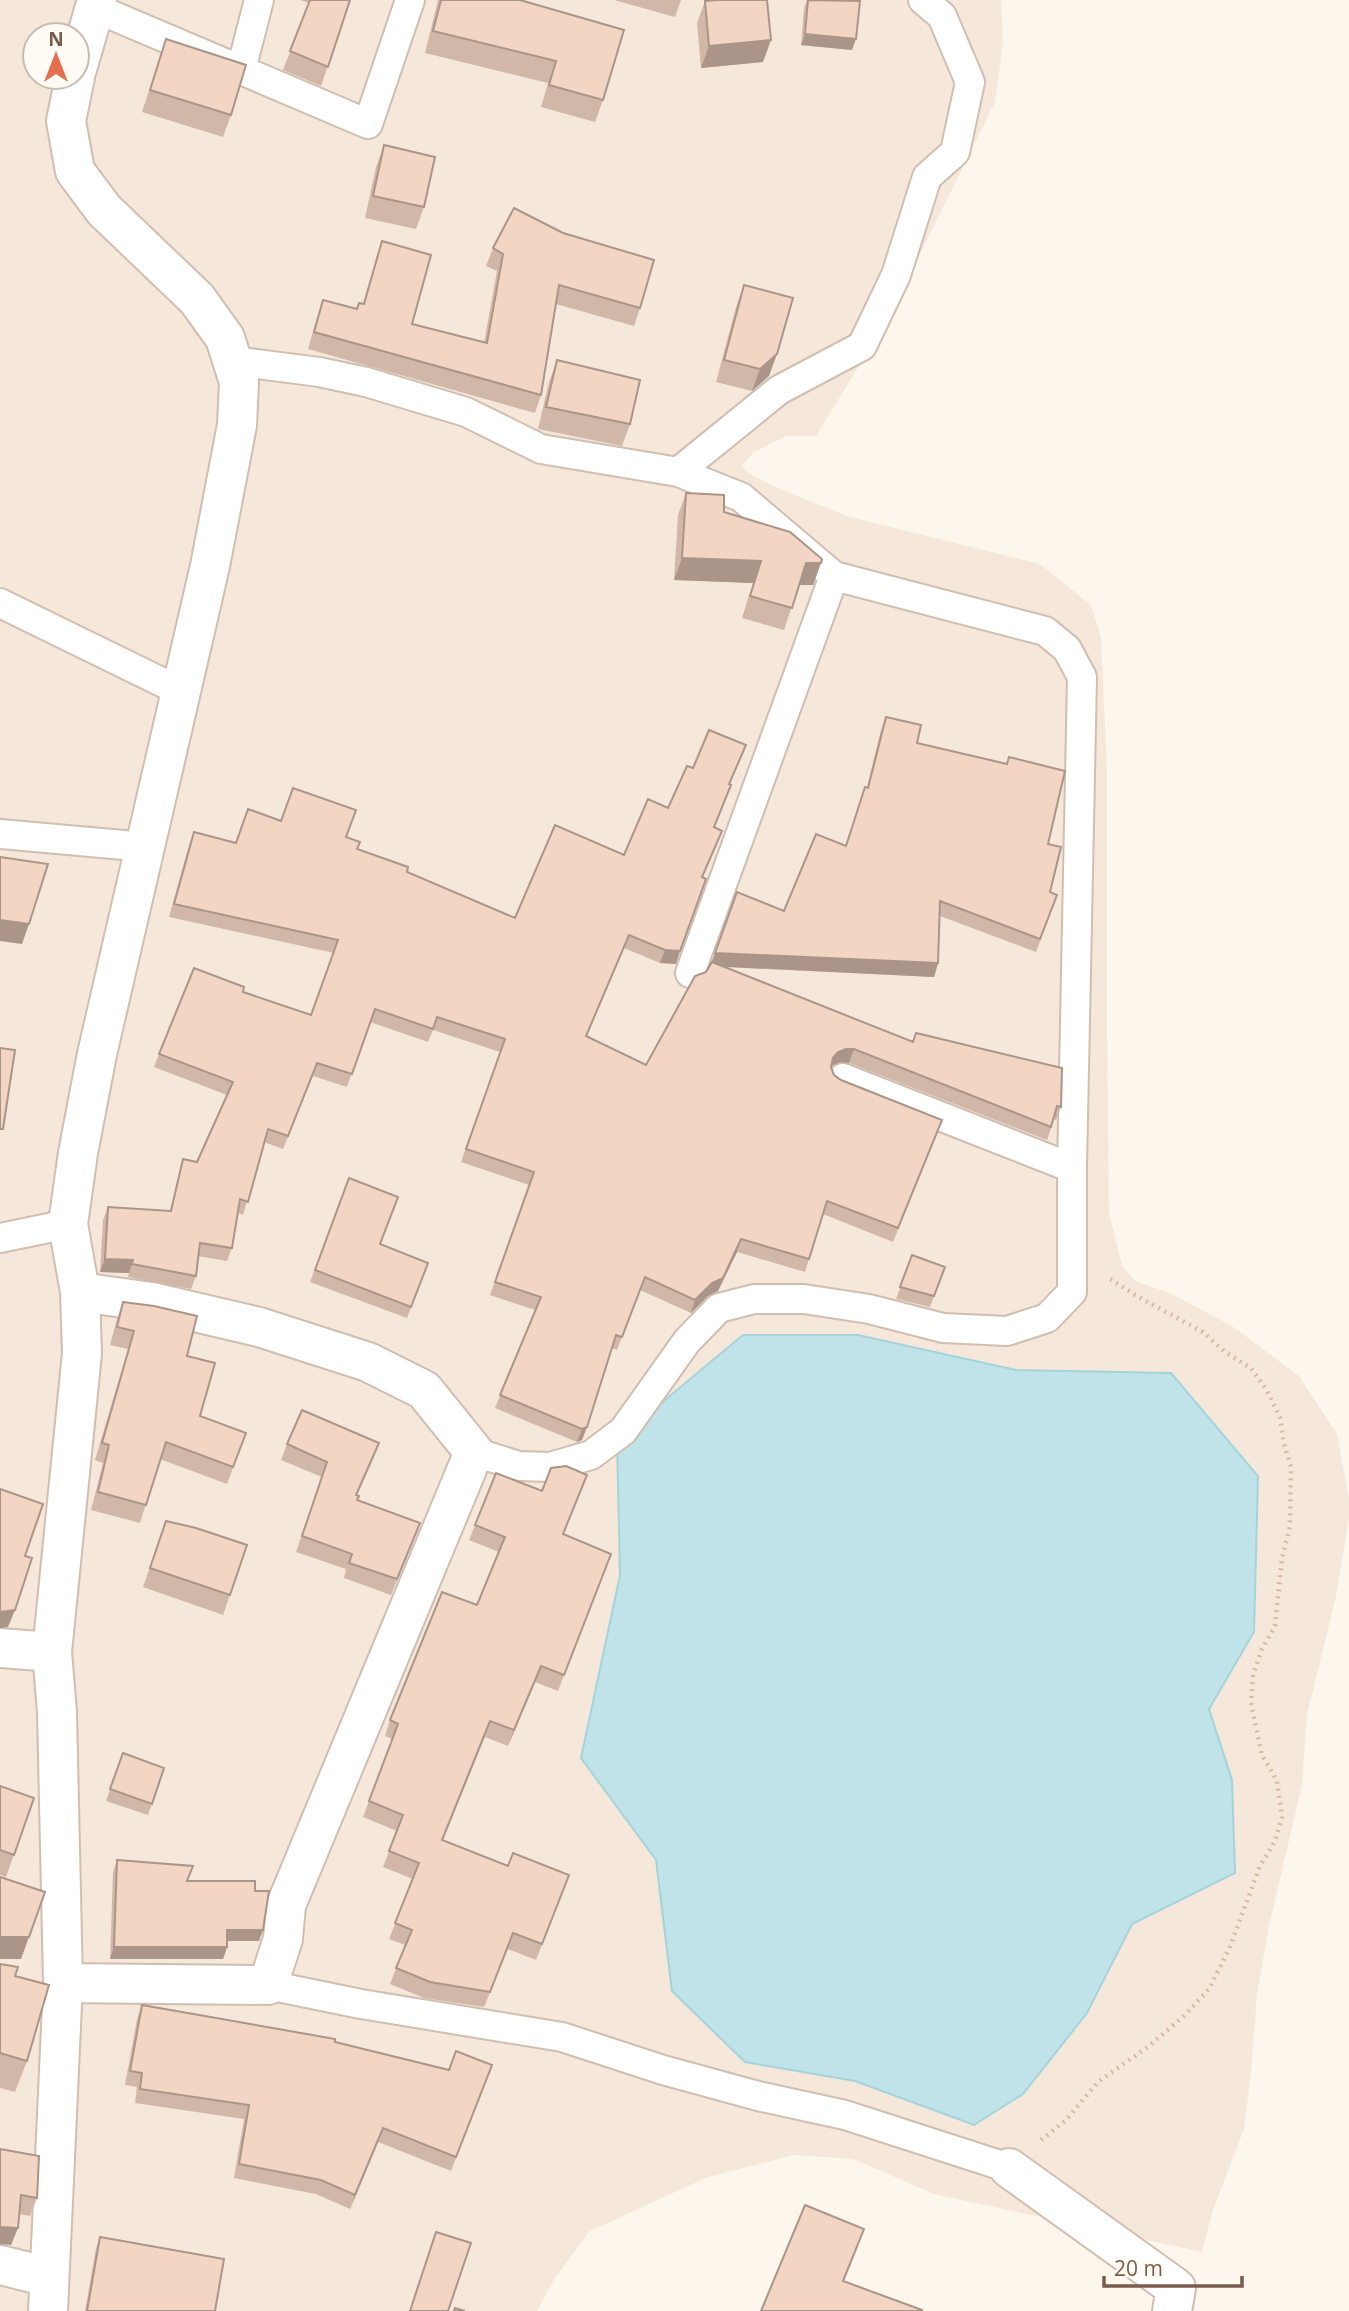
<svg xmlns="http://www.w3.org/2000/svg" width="1349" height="2311" font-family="'Open Sans',sans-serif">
	<rect width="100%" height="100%" fill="#fdf6ec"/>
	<path fill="#f5e8da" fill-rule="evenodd" d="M 0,0 L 1001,0 L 1003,43 L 995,102 L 889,317 L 816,436 L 787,436 L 754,452 L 742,466 L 751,475 L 787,492 L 850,517 L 1040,564 L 1091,605 L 1101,637 L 1107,769 L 1107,1031 L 1109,1213 L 1122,1265 L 1135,1281 L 1170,1293 L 1232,1326 L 1299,1376 L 1337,1434 L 1349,1499 L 1349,1518 L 1336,1596 L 1307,1715 L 1302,1785 L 1269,1926 L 1257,1994 L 1251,2072 L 1244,2129 L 1212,2213 L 1202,2252 L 934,2194 L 853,2159 L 794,2155 L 708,2177 L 590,2231 L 555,2278 L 537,2311 L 0,2311 ZM 35,35 L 77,35 L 77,77 L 35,77 Z"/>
	<path fill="#bfe3e8" stroke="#a5d3da" stroke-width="2" d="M 743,1335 L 858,1335 L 1016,1370 L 1171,1373 L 1258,1476 L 1254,1632 L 1209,1709 L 1232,1780 L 1235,1873 L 1132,1924 L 1087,2013 L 1023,2094 L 974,2125 L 855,2081 L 745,2062 L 672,1991 L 656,1860 L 581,1758 L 620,1575 L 617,1440 Z"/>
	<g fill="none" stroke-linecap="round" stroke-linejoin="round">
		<defs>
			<path id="lane" d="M 95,8 L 368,124 L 410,0
				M 241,70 L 259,0
				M 233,361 L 319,372 L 366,382 L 466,412 L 541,449 L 678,472 L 741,497 L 834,576 L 690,973
				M 678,472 L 779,390 L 862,346 L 896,275 L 927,177 L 955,152 L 970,82 L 942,16 L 923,0
				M 834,576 L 1045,631 L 1067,649 L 1082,677 L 1072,1168 L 843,1078
				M 0,603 L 182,692
				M 0,834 L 146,847
				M 0,1238 L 68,1224
				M 474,1452 L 519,1466 L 550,1467 L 591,1455 L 623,1431 L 687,1341 L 719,1308 L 754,1299 L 804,1299 L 869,1309 L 943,1328 L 1007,1331 L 1047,1318 L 1072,1292 L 1072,1168
				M 268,1985 L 361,2004 L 562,2037 L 663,2070 L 758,2096 L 845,2115 L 1009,2168"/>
			<path id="street" d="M 77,69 L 97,0
				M 0,1648 L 52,1652
				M 63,1983 L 268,1985 L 283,1939 L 286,1905 L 474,1452 L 424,1390 L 368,1362 L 259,1327 L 152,1302 L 80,1292
				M 1009,2168 L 1176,2288 L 1172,2311
				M 0,2265 L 49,2277
				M 48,2311 L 63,1983 L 57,1712 L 52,1652 L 82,1353 L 80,1292 L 68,1224 L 78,1153 L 97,1054 L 210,566 L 237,425 L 239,382 L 225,338 L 197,299 L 104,210 L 75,171 L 66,121 L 75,77"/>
		</defs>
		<use href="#lane" stroke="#d1beb0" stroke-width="32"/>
		<use href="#street" stroke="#d1beb0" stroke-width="42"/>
		<path stroke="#d9b8a5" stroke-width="4.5" stroke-dasharray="2 5" stroke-linecap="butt" d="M 1041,2140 L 1065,2121 L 1098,2082 L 1149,2046 L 1185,2015 L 1209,1989 L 1229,1949 L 1260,1866 L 1275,1841 L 1282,1817 L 1277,1781 L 1262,1755 L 1251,1703 L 1253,1675 L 1262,1649 L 1275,1626 L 1282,1558 L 1290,1526 L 1291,1467 L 1284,1444 L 1280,1417 L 1266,1389 L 1251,1368 L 1225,1352 L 1203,1332 L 1135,1295 L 1110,1279"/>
		<use href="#lane" stroke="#fff" stroke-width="28"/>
		<use href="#street" stroke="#fff" stroke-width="38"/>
	</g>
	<path fill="#d1b7a8" d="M 300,0 L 350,0 L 321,86 L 283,70 L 309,3 Z
		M 438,0 L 520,0 L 603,100 L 595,122 L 541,107 L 548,83 L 425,53 Z
		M 614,0 L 681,0 L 675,17 Z
		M 807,0 L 848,0 L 852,50 L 801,45 L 804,8 Z
		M 705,1 L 763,62 L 701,68 L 697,23 Z
		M 166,39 L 231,115 L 223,137 L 142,112 Z
		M 384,145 L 424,207 L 416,229 L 365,218 L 376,167 Z
		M 382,241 L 412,324 L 484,343 L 497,271 L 486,266 L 493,248 L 640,308 L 634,326 L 556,304 L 541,395 L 535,413 L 308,349 L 317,318 L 323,300 L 356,309 L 363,304 L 376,259 Z
		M 744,285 L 769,376 L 752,391 L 716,382 L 736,307 Z
		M 557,360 L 630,424 L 622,446 L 538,429 L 549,382 Z
		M 686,493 L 822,559 L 813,585 L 799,585 L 784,630 L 742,618 L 753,583 L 674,580 L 678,515 Z
		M 886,717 L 917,743 L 1006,764 L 1009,757 L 1048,844 L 1050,892 L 1057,895 L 1036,952 L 940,916 L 938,963 L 934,977 L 724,967 L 1061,1107 L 1056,1120 L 1054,1119 L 1047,1140 L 849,1063 L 841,1062 L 833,1065 L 831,1067 L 834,1075 L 841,1080 L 937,1133 L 893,1242 L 823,1214 L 805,1272 L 737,1252 L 718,1291 L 708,1296 L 691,1313 L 640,1290 L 617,1350 L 612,1348 L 582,1440 L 577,1442 L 495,1408 L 535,1310 L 490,1295 L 529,1185 L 461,1162 L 500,1052 L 433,1030 L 428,1042 L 370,1022 L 347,1087 L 313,1076 L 283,1149 L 264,1142 L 243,1215 L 238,1213 L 232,1248 L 227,1261 L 198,1256 L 196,1276 L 191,1289 L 128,1277 L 129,1273 L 100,1272 L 103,1220 L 108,1207 L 170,1211 L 179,1173 L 183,1159 L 197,1162 L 227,1095 L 154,1067 L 159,1054 L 243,992 L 311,1015 L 334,953 L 169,917 L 189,845 L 194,832 L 236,843 L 281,821 L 346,837 L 357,849 L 407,872 L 515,918 L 624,855 L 668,808 L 693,768 L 746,745 L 730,784 L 714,828 L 717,844 L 702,877 L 676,964 L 660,963 L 624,948 L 587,1036 L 646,1065 L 712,962 L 737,892 L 784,911 L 846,846 L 861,800 L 865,787 L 867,787 L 881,730 Z
		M 349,1178 L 380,1244 L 428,1263 L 407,1318 L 310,1282 Z
		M 912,1255 L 945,1267 L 930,1307 L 896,1299 Z
		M 123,1302 L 187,1356 L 200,1416 L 246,1433 L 227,1484 L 160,1459 L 140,1523 L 91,1510 L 103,1463 L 95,1460 L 128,1349 L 110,1345 L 117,1319 Z
		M 287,1444 L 373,1458 L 357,1495 L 357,1500 L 414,1539 L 391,1595 L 344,1578 L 346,1569 L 296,1552 L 322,1477 L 281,1460 Z
		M 587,1475 L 563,1535 L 611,1554 L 558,1691 L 535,1682 L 508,1746 L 485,1737 L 443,1840 L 563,1891 L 536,1960 L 508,1949 L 484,2007 L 424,1998 L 390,1984 L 405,1945 L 389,1939 L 413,1879 L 383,1867 L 397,1831 L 363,1817 L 392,1739 L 385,1736 L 390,1720 L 477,1605 L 499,1552 L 469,1540 L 475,1525 L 542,1491 Z
		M 166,1521 L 230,1595 L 223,1615 L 143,1587 Z
		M 123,1753 L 164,1768 L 148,1815 L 106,1801 Z
		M 0,1786 L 34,1798 L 6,1877 L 0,1875 Z
		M 117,1860 L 188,1881 L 255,1891 L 263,1930 L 259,1941 L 227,1941 L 227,1947 L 223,1959 L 110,1959 L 113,1872 Z
		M 0,1964 L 15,1976 L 27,2061 L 15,2092 L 0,2088 Z
		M 142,2005 L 335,2042 L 449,2070 L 492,2065 L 451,2171 L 378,2142 L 350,2209 L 316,2194 L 234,2178 L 244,2119 L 135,2103 L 137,2087 L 125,2085 L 137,2019 Z
		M 0,2149 L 37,2198 L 30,2216 L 19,2214 L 11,2245 Z
		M 100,2237 L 215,2311 L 85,2311 L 96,2248 Z"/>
	<path fill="#aa9588" d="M 805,34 L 856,39 L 852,50 L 801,45 Z
		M 771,40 L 763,62 L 701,68 L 709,46 Z
		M 777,354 L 769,376 L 752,391 L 760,369 Z
		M 682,558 L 761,561 L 753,583 L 674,580 Z
		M 806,563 L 821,563 L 813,585 L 798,585 Z
		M 0,920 L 29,924 L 22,944 L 0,941 Z
		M 629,935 L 624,948 L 581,1049 L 586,1036 Z
		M 665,950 L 680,951 L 676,964 L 660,963 Z
		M 715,953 L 938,963 L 934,977 L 710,966 Z
		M 846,1049 L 854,1049 L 849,1063 L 841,1062 L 833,1065 L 828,1071 L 833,1058 L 838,1052 Z
		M 741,1239 L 737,1252 L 718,1291 L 708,1296 L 691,1313 L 695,1300 Z
		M 105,1259 L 133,1260 L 129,1273 L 100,1272 Z
		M 587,1427 L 582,1440 L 577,1442 L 582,1429 Z
		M 379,1443 L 373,1458 L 350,1510 L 356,1495 Z
		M 15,1610 L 8,1627 L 0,1628 L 0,1612 Z
		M 541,1666 L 535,1682 L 508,1746 L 514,1730 Z
		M 227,1930 L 263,1930 L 259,1941 L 223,1941 Z
		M 0,1937 L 29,1937 L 21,1959 L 0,1959 Z
		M 114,1947 L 227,1947 L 223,1959 L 110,1959 Z
		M 383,2128 L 378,2142 L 350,2209 L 355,2195 Z
		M 1,2226 L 18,2228 L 11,2245 L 0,2244 L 0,2227 Z
		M 864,2229 L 856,2251 L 835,2303 L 843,2281 Z"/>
	<path fill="#f3d5c3" stroke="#aa9588" stroke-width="2" d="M 310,0 L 350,0 L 328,67 L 290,51 Z
		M 441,0 L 520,0 L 624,30 L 603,100 L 549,85 L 556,61 L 433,31 Z
		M 718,0 L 767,0 L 771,40 L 709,46 L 705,1 Z
		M 808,0 L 860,1 L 856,39 L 805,34 Z
		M 166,39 L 246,65 L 231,115 L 150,90 Z
		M 384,145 L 435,157 L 424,207 L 373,196 Z
		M 514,208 L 563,233 L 654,260 L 640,308 L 559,285 L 541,395 L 314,332 L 323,300 L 357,309 L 359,303 L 364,304 L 382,241 L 431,255 L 412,324 L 487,343 L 503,254 L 493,248 Z
		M 744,285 L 793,298 L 777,354 L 760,369 L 724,360 Z
		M 557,360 L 640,380 L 630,424 L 546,407 Z
		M 686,493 L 724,495 L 724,512 L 790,532 L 822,559 L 821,563 L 806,563 L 792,608 L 750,596 L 761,561 L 682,558 Z
		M 886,717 L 921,725 L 917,743 L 1007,764 L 1009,757 L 1065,771 L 1048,844 L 1061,847 L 1050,892 L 1057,895 L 1040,939 L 940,901 L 938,963 L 715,953 L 737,892 L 784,911 L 816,834 L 846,846 L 865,787 L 868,788 Z
		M 709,730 L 746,745 L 729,784 L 731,785 L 714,827 L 722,831 L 702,877 L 706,879 L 680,951 L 665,950 L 629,935 L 586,1036 L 646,1065 L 695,976 L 706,972 L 712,962 L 913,1042 L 916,1033 L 1062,1068 L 1061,1107 L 1057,1106 L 1051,1127 L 854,1049 L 846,1049 L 838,1052 L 833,1058 L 831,1067 L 834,1075 L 841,1080 L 942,1120 L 898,1228 L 827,1201 L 809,1259 L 741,1239 L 723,1278 L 712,1283 L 695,1300 L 645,1277 L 622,1337 L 616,1335 L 587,1427 L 582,1429 L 500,1395 L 541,1297 L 495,1282 L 534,1172 L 466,1149 L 505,1039 L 437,1017 L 433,1029 L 375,1009 L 352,1074 L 317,1063 L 288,1136 L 268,1129 L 248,1202 L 240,1199 L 232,1248 L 200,1243 L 196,1276 L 132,1264 L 133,1260 L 105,1259 L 108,1207 L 171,1211 L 183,1159 L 197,1162 L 233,1082 L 159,1054 L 194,968 L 244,987 L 243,992 L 311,1015 L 338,940 L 174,904 L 194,832 L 236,843 L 248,809 L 281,821 L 293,788 L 356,810 L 346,837 L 360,842 L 357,849 L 408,867 L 407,872 L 515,918 L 555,825 L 624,855 L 648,799 L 668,808 L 687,766 L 693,768 Z
		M 0,857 L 48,864 L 29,924 L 0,920 Z
		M 0,1048 L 15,1050 L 3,1129 L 0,1129 Z
		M 349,1178 L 398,1197 L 380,1244 L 428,1263 L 411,1307 L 315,1270 Z
		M 912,1255 L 945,1267 L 934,1296 L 900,1287 Z
		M 123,1302 L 154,1306 L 197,1316 L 187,1356 L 215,1363 L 200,1416 L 246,1433 L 233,1467 L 166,1442 L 146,1505 L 98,1492 L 109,1445 L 102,1443 L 134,1331 L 117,1327 Z
		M 302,1410 L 379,1443 L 356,1495 L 359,1496 L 357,1500 L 420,1523 L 397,1579 L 349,1563 L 352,1554 L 302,1536 L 327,1462 L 287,1444 Z
		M 566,1466 L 587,1475 L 563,1534 L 611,1554 L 564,1675 L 541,1666 L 514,1730 L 490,1721 L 442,1840 L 508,1866 L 513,1853 L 569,1875 L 542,1944 L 513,1933 L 490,1992 L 430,1982 L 396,1968 L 412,1930 L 395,1923 L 419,1863 L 389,1851 L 403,1815 L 369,1801 L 398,1724 L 390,1720 L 442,1592 L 477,1605 L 505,1537 L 475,1525 L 496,1473 L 542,1491 L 551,1468 Z
		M 0,1489 L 43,1504 L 25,1556 L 32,1558 L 15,1610 L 0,1612 Z
		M 166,1521 L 196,1528 L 247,1545 L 230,1595 L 150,1568 Z
		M 123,1753 L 164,1768 L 152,1804 L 110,1789 Z
		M 0,1786 L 34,1798 L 14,1855 L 0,1850 Z
		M 117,1860 L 193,1866 L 187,1881 L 255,1881 L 255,1891 L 269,1891 L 263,1930 L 227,1930 L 227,1947 L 114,1947 Z
		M 0,1877 L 45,1892 L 29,1937 L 0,1937 Z
		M 0,1964 L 18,1967 L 15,1976 L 49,1985 L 27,2061 L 0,2053 Z
		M 142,2005 L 335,2039 L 335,2042 L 449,2070 L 456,2051 L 492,2065 L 456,2157 L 383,2128 L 355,2195 L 321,2180 L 239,2164 L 249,2105 L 140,2089 L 142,2073 L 130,2071 Z
		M 0,2149 L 39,2156 L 37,2198 L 21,2195 L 18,2228 L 0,2227 Z
		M 805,2205 L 864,2229 L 843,2281 L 922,2310 L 922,2311 L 761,2311 Z
		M 436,2232 L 471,2243 L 448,2311 L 410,2311 Z
		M 100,2237 L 224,2259 L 215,2311 L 87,2311 Z
		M 455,2308 L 465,2311 L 454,2311 Z"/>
	<g transform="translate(56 56)"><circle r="33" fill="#fffaf3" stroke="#cabbb1" stroke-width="2"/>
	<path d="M0-5L12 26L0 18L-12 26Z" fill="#e76f51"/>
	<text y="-10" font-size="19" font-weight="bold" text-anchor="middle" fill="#7a5c4d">N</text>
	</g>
	<path d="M1104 2276v10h138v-10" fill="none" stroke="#7a5c4d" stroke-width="3.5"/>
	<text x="1114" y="2276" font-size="21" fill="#7a5c4d" stroke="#fffaf3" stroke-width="5" paint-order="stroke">20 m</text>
</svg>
